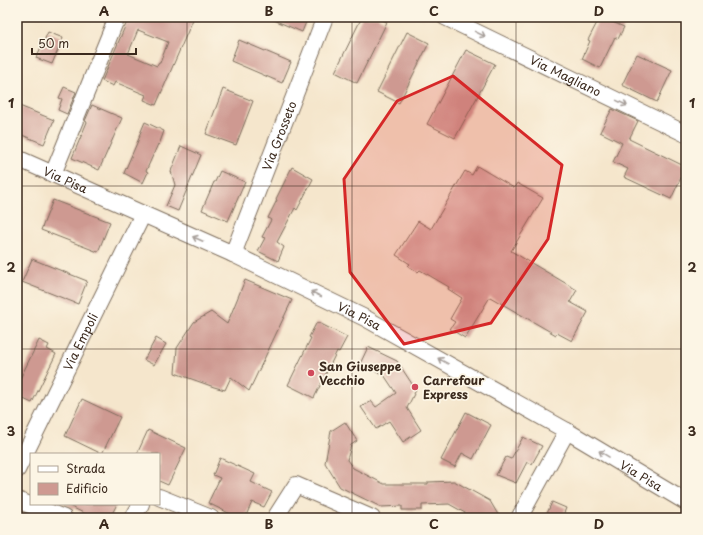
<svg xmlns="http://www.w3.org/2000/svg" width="703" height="535" font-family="'Playpen Sans',sans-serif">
	<rect width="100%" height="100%" fill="#fcf5e5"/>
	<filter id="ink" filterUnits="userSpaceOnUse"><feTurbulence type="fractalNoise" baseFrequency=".025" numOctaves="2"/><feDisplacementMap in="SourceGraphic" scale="8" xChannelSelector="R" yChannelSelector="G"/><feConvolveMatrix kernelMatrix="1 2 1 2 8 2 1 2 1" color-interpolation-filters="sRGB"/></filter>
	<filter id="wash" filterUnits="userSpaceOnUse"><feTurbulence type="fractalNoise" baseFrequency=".012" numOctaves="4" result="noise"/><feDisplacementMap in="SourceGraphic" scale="16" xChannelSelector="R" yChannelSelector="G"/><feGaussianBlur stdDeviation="0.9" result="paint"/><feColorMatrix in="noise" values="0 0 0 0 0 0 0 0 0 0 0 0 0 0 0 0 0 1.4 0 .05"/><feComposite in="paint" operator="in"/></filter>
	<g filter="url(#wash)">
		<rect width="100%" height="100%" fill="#f5e6cc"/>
		<g id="blocks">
			<path fill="#ce9991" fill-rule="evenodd" d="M 129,17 L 194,17 L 156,105 L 144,100 L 146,95 L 115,82 L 113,86 L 102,81 ZM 138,30 L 168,42 L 160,63 L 159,63 L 157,66 L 128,54 Z
				M 267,17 L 308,17 L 302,32 Z
				M 362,17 L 377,17 L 387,22 L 357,83 L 335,72 Z
				M 600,17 L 612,17 L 610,21 L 624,27 L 618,39 L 615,37 L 600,68 L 582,59 L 590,41 L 588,40 Z
				M 48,32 L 63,38 L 52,64 L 36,58 Z
				M 407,32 L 429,43 L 399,103 L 377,92 Z
				M 239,40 L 291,62 L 282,83 L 231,61 Z
				M 466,50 L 495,64 L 455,138 L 427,124 Z
				M 637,54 L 672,70 L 657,102 L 622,85 Z
				M 64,87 L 76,92 L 67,114 L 58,110 L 62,99 L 59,98 Z
				M 223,89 L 253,101 L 236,145 L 206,134 Z
				M 17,105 L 54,120 L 44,144 L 17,133 Z
				M 92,105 L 122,118 L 99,170 L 72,158 L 87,122 L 85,121 Z
				M 612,109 L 638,121 L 629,139 L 686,167 L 671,199 L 624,177 L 628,169 L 613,162 L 622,143 L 600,132 Z
				M 145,122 L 164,131 L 159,145 L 158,144 L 146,171 L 148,172 L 143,183 L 124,173 L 140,136 L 139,136 Z
				M 181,146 L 201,155 L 178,211 L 166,206 L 175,185 L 171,171 Z
				M 477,166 L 514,188 L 517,183 L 543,198 L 511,251 L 577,290 L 570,302 L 588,312 L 572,341 L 557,333 L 556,335 L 490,297 L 465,338 L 450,329 L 455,322 L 450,319 L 462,298 L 448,289 L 449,287 L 420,270 L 418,272 L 408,266 L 410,264 L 396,255 L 418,221 L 431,229 L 465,171 L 472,175 Z
				M 292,167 L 313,179 L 297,210 L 295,208 L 277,242 L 284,247 L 278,261 L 258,251 L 265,238 L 262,237 L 271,220 L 268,218 L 277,200 L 276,199 Z
				M 220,171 L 245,182 L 228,221 L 202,210 L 214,182 L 215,182 Z
				M 53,200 L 110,222 L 98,252 L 41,230 Z
				M 32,259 L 87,281 L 78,304 L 22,282 Z
				M 245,280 L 292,300 L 249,391 L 231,377 L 225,390 L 214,387 L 175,373 L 177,348 L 194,322 L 211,312 L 227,324 Z
				M 317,322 L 347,337 L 339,352 L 337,351 L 314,398 L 288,385 L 311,338 L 309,337 Z
				M 156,338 L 166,344 L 154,365 L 144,360 Z
				M 39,340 L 49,345 L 47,349 L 56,354 L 32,403 L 17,396 L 17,385 Z
				M 368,347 L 397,361 L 416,390 L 407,408 L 421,430 L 403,442 L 389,421 L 376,429 L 361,407 L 371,401 L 376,407 L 396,393 L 384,375 L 360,364 Z
				M 82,399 L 120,417 L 102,454 L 65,436 Z
				M 466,412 L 491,425 L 473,459 L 462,453 L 455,467 L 441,460 Z
				M 345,422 L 357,441 L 351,445 L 347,460 L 353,468 L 384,484 L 428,484 L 428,482 L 454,481 L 490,501 L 500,518 L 474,518 L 449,504 L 422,505 L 422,510 L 402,510 L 402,506 L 381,507 L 340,487 L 325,463 L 331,431 Z
				M 148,430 L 186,448 L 168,485 L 159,481 L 159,454 L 137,454 Z
				M 523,437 L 542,446 L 532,464 L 527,462 L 516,483 L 496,475 L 506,457 L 511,459 Z
				M 220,458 L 255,474 L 251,482 L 272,492 L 264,507 L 252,502 L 245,518 L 239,518 L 208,503 L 220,478 L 213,475 Z
				M 552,502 L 566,508 L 562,518 L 545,518 Z
				M 65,504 L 117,504 L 110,518 L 94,518 Z"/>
		</g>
	</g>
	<g filter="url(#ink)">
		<use href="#blocks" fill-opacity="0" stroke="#7c6c5b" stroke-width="1"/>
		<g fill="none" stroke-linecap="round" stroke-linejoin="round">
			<defs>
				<g id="street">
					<path id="s1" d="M 445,17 L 686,134"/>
					<path id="s2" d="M 17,158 L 233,254 L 365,318 L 567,431 L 686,502"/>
					<path d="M 53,174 L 117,17"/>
					<path id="s3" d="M 233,254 L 325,17"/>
					<path id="s4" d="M 17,470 L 143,214"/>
					<path d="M 159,497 L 211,518"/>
					<path d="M 17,500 L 64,518"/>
					<path d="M 133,518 L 141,504"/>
					<path d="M 275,518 L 296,485 L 372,518"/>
					<path d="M 519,518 L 567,431"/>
				</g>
			</defs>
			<use href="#street" stroke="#7c6c5b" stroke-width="18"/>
			<use href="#street" stroke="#fff" stroke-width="16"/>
		</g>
		<defs><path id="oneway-shaft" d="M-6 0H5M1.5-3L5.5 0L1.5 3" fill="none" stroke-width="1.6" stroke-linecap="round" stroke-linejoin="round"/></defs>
		<g stroke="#a79f9a">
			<use href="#oneway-shaft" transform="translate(480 34) rotate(26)"/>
			<use href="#oneway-shaft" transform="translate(622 103) rotate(26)"/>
			<use href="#oneway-shaft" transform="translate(198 239) rotate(-156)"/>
			<use href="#oneway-shaft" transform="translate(316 294) rotate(-154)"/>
			<use href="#oneway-shaft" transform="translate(443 361) rotate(-151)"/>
			<use href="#oneway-shaft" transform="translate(604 454) rotate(-149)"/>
		</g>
	</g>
	<path fill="#d62828" fill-opacity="0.2" stroke="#d62828" stroke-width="3" stroke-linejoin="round" d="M 453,76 L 562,165 L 548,239 L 491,323 L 404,344 L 350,272 L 344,179 L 397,101 Z"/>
	<path fill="none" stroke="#3b2a1e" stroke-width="1" stroke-opacity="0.55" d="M 187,17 L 187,518M 352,17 L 352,518M 516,17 L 516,518M 17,186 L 686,186M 17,349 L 686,349"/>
	<g fill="#d1495b" stroke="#fcf5e5" stroke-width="1.5">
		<circle cx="311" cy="373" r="4"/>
		<circle cx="415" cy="387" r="4"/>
	</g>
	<g text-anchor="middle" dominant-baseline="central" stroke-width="3.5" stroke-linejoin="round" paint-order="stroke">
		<g font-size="12" fill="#3b2a1e" stroke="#fcf5e5">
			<text stroke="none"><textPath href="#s1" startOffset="134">Via Magliano</textPath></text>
			<text stroke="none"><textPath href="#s3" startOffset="127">Via Grosseto</textPath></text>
			<text stroke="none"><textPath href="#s2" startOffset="53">Via Pisa</textPath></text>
			<text stroke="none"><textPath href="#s2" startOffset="377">Via Pisa</textPath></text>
			<text stroke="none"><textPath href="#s4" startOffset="143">Via Empoli</textPath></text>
			<text stroke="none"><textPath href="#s2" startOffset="701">Via Pisa</textPath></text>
		</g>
		<g font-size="12" font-weight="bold" fill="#3b2a1e" stroke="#fcf5e5" text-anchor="start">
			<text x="319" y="366">San Giuseppe<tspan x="319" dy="14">Vecchio</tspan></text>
			<text x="423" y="380">Carrefour<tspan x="423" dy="14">Express</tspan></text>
		</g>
	</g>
	<rect width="703" height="535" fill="none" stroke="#fcf5e5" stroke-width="44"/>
	<rect x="30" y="453" width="130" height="52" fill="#fcf5e5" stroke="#afa495"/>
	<rect x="38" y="466" width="20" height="6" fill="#ffffff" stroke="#afa495"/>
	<text x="66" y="473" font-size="12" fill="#3b2a1e">Strada</text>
	<rect x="38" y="483" width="20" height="12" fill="#ce9991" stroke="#afa495"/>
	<text x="66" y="493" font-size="12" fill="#3b2a1e">Edificio</text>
	<path d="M32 48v6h104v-6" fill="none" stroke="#3b2a1e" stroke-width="2"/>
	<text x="38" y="48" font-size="12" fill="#3b2a1e" stroke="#fcf5e5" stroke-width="3" paint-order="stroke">50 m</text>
	<rect x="22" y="22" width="659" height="491" fill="none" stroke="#3b2a1e" stroke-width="1.5"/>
	<g font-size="13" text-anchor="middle" font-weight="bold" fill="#3b2a1e">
		<text x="104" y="16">A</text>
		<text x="269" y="16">B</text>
		<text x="434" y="16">C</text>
		<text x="599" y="16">D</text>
		<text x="11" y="108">1</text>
		<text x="692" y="108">1</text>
		<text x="11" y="272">2</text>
		<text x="692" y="272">2</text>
		<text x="11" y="436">3</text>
		<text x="692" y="436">3</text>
		<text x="104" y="529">A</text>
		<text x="269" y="529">B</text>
		<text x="434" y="529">C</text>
		<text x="599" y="529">D</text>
	</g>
</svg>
